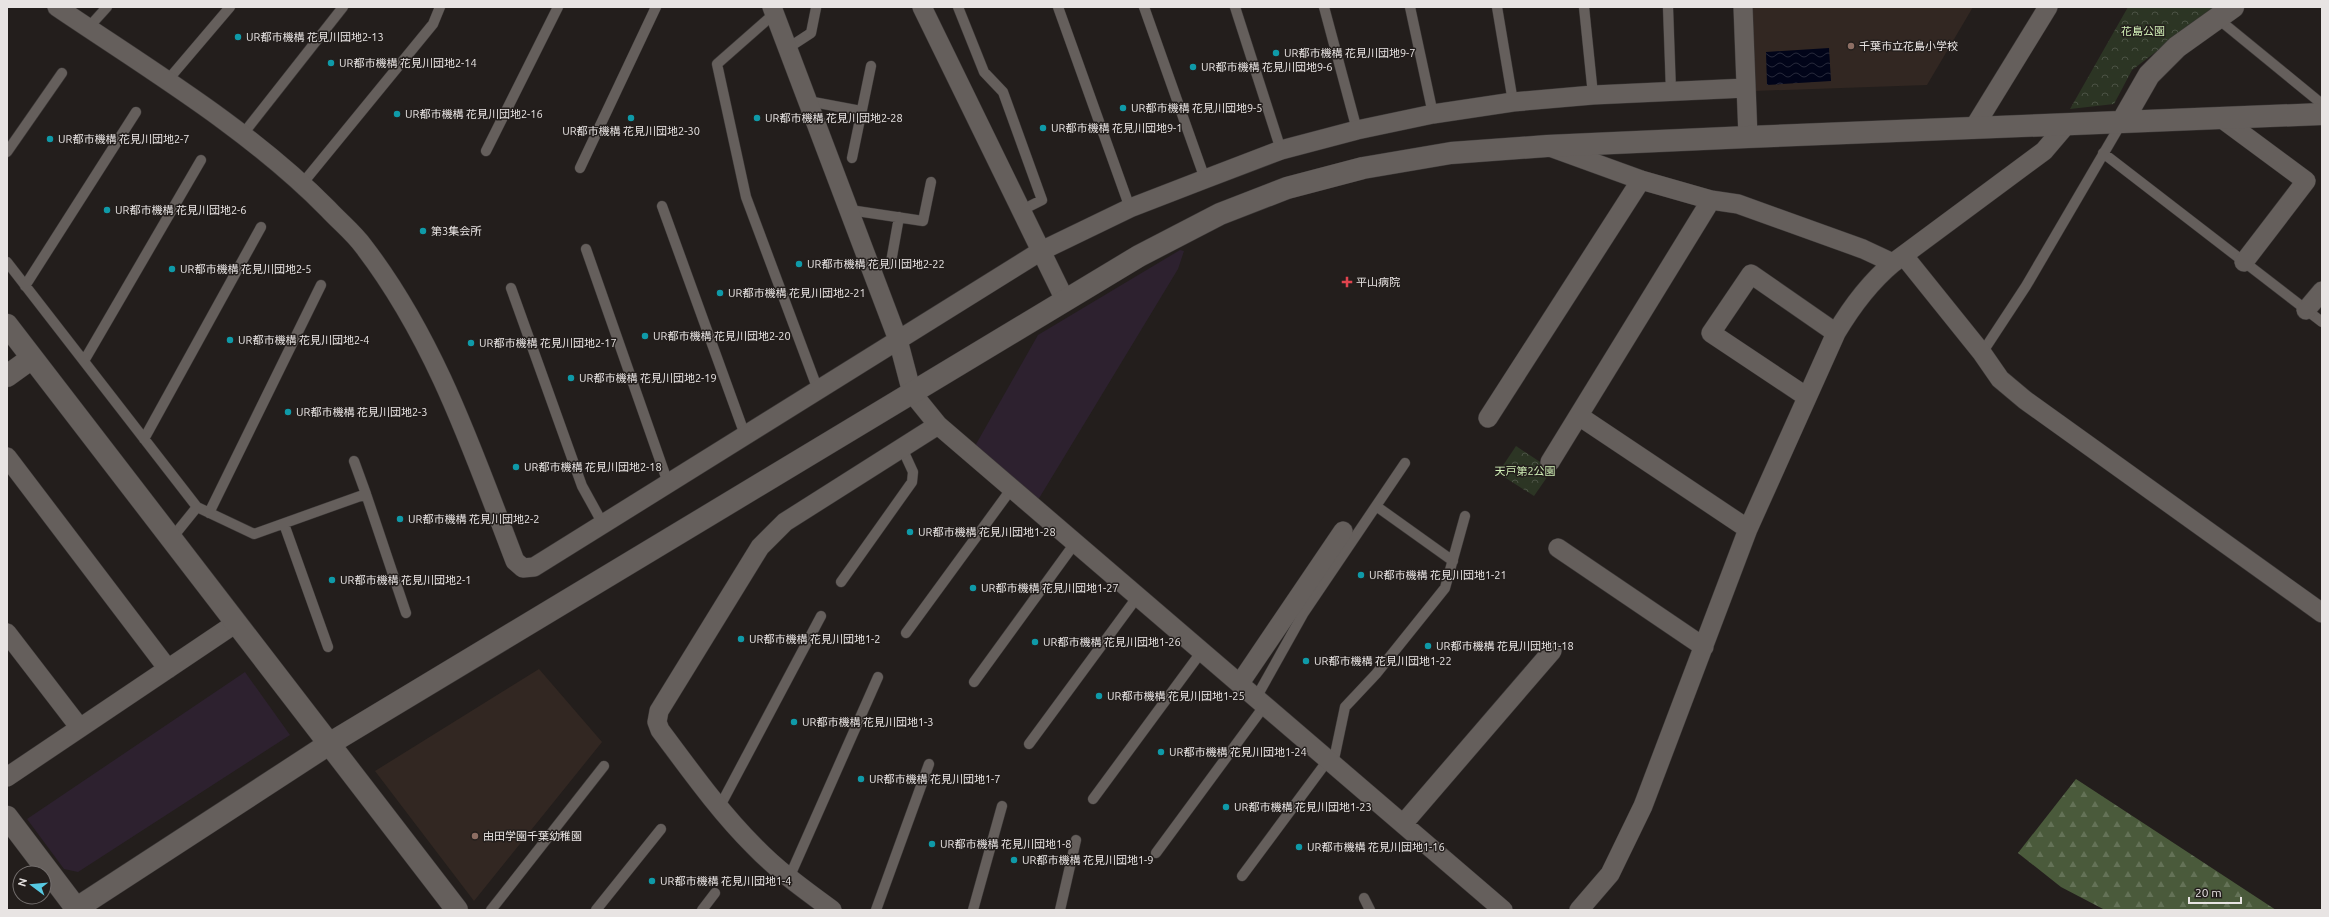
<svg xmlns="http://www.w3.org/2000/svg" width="2329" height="917" font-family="Ubuntu,'Noto Sans JP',sans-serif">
	<defs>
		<pattern id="forest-firs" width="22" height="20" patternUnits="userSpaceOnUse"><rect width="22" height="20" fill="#4a5a3b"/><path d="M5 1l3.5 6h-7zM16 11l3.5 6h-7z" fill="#647257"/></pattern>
		<pattern id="park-crowns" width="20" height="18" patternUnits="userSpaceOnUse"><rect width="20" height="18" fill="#2c3524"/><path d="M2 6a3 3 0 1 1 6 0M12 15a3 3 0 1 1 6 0" fill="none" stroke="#4b5244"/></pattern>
		<pattern id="water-waves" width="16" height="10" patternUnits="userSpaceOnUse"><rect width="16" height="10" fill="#010419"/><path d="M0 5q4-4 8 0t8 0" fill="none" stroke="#26283a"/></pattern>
	</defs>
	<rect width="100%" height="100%" fill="#231e1c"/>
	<path fill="#2d212f" d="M 1180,250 L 1184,251 L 1178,269 L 1038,500 L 975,446 L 1038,335 Z
		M 245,672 L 290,735 L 78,872 L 64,869 L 27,819 Z"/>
	<path fill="#322722" d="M 1751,7 L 1973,7 L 1927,85 L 1754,91 Z
		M 539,669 L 602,742 L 474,901 L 375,771 Z"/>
	<path fill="url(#forest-firs)" d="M 2076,779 L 2276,910 L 2105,910 L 2061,887 L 2018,853 Z"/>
	<path fill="url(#park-crowns)" d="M 2128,7 L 2215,7 L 2132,70 L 2114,104 L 2070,109 Z
		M 1516,446 L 1552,470 L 1534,496 L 1498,473 Z"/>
	<path fill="url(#water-waves)" d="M 1829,48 L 1831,81 L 1767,85 L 1766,52 Z"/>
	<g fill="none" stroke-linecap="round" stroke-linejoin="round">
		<defs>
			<path id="lane" d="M 958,7 L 984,72 L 1003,92 L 1042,200 L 1022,210
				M 1058,7 L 1130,208
				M 1144,7 L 1205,179
				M 1235,7 L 1281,150
				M 1324,7 L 1357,130
				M 1410,7 L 1433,114
				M 1497,7 L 1513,102
				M 1584,7 L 1593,95
				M 1668,7 L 1671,92
				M 775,13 L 717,64 L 746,197 L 818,390
				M 2217,18 L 2322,104
				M 88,28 L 107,7
				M 788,48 L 811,33 L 816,8
				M 167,81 L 230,7
				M 808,101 L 861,111
				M 243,134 L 343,7
				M 486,151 L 558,7
				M 7,152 L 62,73
				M 2103,153 L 2322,322
				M 852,158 L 871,66
				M 580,168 L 656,7
				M 302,184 L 433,24 L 440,7
				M 662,206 L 745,435
				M 850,210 L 923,221 L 931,182
				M 586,249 L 668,483
				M 7,262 L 197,507 L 172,538
				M 891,262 L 899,217
				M 25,286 L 136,112
				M 511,288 L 582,486 L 603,524
				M 1982,353 L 2026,286 L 2122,122
				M 84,361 L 201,160
				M 144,439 L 261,227
				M 354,461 L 366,494
				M 1376,506 L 1453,561
				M 197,507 L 254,534 L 366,494 L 406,613
				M 209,513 L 321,285
				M 284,524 L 328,647
				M 841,582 L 912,482 L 913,472 L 902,448
				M 906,633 L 1012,488
				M 974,682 L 1075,543
				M 1256,698 L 1303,614 L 1405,463
				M 1029,744 L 1138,596
				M 1333,764 L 1345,707 L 1376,674 L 1445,588 L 1465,516
				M 1093,799 L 1202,651
				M 719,808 L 821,616
				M 1156,853 L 1265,705
				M 1242,876 L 1328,760
				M 789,878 L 878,677
				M 1364,898 L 1370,910
				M 491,910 L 604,766
				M 596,910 L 661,829
				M 702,910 L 715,893
				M 876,910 L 929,764
				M 973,910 L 1002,806
				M 1060,910 L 1076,840"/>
			<path id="street" d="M 57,7 C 150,70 249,129 328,209 C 340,222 354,233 364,247 C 436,341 473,452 515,561 L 523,568 L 534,567 L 1041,251 L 1130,208 L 1205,179 L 1281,150 L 1357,130 L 1433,114 L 1513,102 L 1593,95 L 1746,88
				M 772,7 L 898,340 L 912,393 L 938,425 L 1503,910
				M 922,7 L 1065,300
				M 1743,7 L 1748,137
				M 2221,118 L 2306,181 L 2244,262
				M 1973,129 L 2048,7
				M 1550,147 L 1641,180 L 1711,200 L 1738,204 L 1863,249 L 1893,263
				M 1904,256 L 1982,353 L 2000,379 L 2025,400 L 2322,613
				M 2306,310 L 2322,291
				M 1807,397 L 1711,333 L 1751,274 L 1836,333
				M 1579,416 L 1748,529
				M 1488,418 L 1641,180
				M 7,457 L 168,669
				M 1550,462 L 1711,200
				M 1558,548 L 1704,647
				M 7,633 L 80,728
				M 1240,683 L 1343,531
				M 7,777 L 236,623
				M 1403,824 L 1552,651
				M 832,910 C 805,890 778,871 754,846 C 719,811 690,770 660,730 L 657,722 L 659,711 L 760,547 L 785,522 L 938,425
				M 1579,910 L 1610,874 L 1643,806 L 1748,529 L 1836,333 C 1852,306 1869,283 1893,263 L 2044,151 L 2067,124"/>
			<path id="secondary" d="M 2122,122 L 2149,75 L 2177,47 L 2233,7
				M 7,325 L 457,910
				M 7,376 L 32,358
				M 7,817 L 76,908
				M 74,910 L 329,744 L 1139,256 L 1220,214 L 1287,188 L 1363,168 L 1451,153 L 1547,146 L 1748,137 L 2322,114"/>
		</defs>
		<use href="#lane" stroke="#3c3837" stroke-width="11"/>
		<use href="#street" stroke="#3c3837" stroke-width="20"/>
		<use href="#secondary" stroke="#3c3837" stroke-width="23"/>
		<use href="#lane" stroke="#655f5c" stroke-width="10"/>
		<use href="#street" stroke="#655f5c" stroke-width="19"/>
		<use href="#secondary" stroke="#655f5c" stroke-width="22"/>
	</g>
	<g fill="#0f9aa8" stroke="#231e1c" stroke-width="1.5">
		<circle cx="238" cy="37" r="4"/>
		<circle cx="1276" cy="53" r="4"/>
		<circle cx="331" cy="63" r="4"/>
		<circle cx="1193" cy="67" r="4"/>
		<circle cx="1123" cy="108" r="4"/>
		<circle cx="397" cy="114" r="4"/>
		<circle cx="631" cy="118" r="4"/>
		<circle cx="757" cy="118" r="4"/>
		<circle cx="1043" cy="128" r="4"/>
		<circle cx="50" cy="139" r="4"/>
		<circle cx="107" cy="210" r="4"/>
		<circle cx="423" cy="231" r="4"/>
		<circle cx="799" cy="264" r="4"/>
		<circle cx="172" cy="269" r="4"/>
		<circle cx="720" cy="293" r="4"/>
		<circle cx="645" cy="336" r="4"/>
		<circle cx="230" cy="340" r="4"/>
		<circle cx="471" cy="343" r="4"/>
		<circle cx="571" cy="378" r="4"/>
		<circle cx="288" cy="412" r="4"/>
		<circle cx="516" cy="467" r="4"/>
		<circle cx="400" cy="519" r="4"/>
		<circle cx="910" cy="532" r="4"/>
		<circle cx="1361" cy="575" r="4"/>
		<circle cx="332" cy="580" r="4"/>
		<circle cx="973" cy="588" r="4"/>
		<circle cx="741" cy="639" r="4"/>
		<circle cx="1035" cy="642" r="4"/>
		<circle cx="1428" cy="646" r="4"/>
		<circle cx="1306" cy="661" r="4"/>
		<circle cx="1099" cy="696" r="4"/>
		<circle cx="794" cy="722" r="4"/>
		<circle cx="1161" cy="752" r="4"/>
		<circle cx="861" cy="779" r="4"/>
		<circle cx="1226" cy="807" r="4"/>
		<circle cx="932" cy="844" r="4"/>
		<circle cx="1299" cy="847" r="4"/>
		<circle cx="1014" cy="860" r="4"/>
		<circle cx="652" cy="881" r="4"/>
	</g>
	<g fill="#8d6e63" stroke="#231e1c" stroke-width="1.5">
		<circle cx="1851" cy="46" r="4"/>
		<circle cx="475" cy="836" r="4"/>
	</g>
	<path fill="#e0444e" stroke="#231e1c" stroke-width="1.5" d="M1345 276h4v4h4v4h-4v4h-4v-4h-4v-4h4z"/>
	<g text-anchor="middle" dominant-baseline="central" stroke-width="3" stroke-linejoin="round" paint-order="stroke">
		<g font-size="11" fill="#d0efb6" stroke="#231e1c">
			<text x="2143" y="31">花島公園</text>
			<text x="1525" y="471">天戸第2公園</text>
		</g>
		<g font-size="11" fill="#e8e4e3" stroke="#231e1c" text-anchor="start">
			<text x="246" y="37">UR都市機構 花見川団地2-13</text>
			<text x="1859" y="46">千葉市立花島小学校</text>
			<text x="1284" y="53">UR都市機構 花見川団地9-7</text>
			<text x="339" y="63">UR都市機構 花見川団地2-14</text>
			<text x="1201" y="67">UR都市機構 花見川団地9-6</text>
			<text x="1131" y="108">UR都市機構 花見川団地9-5</text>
			<text x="405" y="114">UR都市機構 花見川団地2-16</text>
			<text x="765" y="118">UR都市機構 花見川団地2-28</text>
			<text x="1051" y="128">UR都市機構 花見川団地9-1</text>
			<text x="631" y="131" text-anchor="middle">UR都市機構 花見川団地2-30</text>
			<text x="58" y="139">UR都市機構 花見川団地2-7</text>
			<text x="115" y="210">UR都市機構 花見川団地2-6</text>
			<text x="431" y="231">第3集会所</text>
			<text x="807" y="264">UR都市機構 花見川団地2-22</text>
			<text x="180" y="269">UR都市機構 花見川団地2-5</text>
			<text x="1356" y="282">平山病院</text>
			<text x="728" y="293">UR都市機構 花見川団地2-21</text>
			<text x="653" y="336">UR都市機構 花見川団地2-20</text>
			<text x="238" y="340">UR都市機構 花見川団地2-4</text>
			<text x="479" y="343">UR都市機構 花見川団地2-17</text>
			<text x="579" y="378">UR都市機構 花見川団地2-19</text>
			<text x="296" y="412">UR都市機構 花見川団地2-3</text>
			<text x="524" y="467">UR都市機構 花見川団地2-18</text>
			<text x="408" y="519">UR都市機構 花見川団地2-2</text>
			<text x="918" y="532">UR都市機構 花見川団地1-28</text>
			<text x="1369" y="575">UR都市機構 花見川団地1-21</text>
			<text x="340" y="580">UR都市機構 花見川団地2-1</text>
			<text x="981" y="588">UR都市機構 花見川団地1-27</text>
			<text x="749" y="639">UR都市機構 花見川団地1-2</text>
			<text x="1043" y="642">UR都市機構 花見川団地1-26</text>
			<text x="1436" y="646">UR都市機構 花見川団地1-18</text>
			<text x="1314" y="661">UR都市機構 花見川団地1-22</text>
			<text x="1107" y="696">UR都市機構 花見川団地1-25</text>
			<text x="802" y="722">UR都市機構 花見川団地1-3</text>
			<text x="1169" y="752">UR都市機構 花見川団地1-24</text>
			<text x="869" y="779">UR都市機構 花見川団地1-7</text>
			<text x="1234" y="807">UR都市機構 花見川団地1-23</text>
			<text x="483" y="836">由田学園千葉幼稚園</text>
			<text x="940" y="844">UR都市機構 花見川団地1-8</text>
			<text x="1307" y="847">UR都市機構 花見川団地1-16</text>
			<text x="1022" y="860">UR都市機構 花見川団地1-9</text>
			<text x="660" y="881">UR都市機構 花見川団地1-4</text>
		</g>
	</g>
	<rect width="2329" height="917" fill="none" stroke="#e8e4e3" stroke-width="16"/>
	<g transform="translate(32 885) rotate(286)"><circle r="19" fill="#231e1c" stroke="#726d6c"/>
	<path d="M0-3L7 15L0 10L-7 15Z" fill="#57c9e2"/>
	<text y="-6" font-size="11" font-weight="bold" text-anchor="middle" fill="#e8e4e3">N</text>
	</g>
	<path d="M2189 897v6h52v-6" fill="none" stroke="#e8e4e3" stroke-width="2"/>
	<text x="2195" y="897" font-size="12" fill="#e8e4e3" stroke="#231e1c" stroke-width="3" paint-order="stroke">20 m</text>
</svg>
